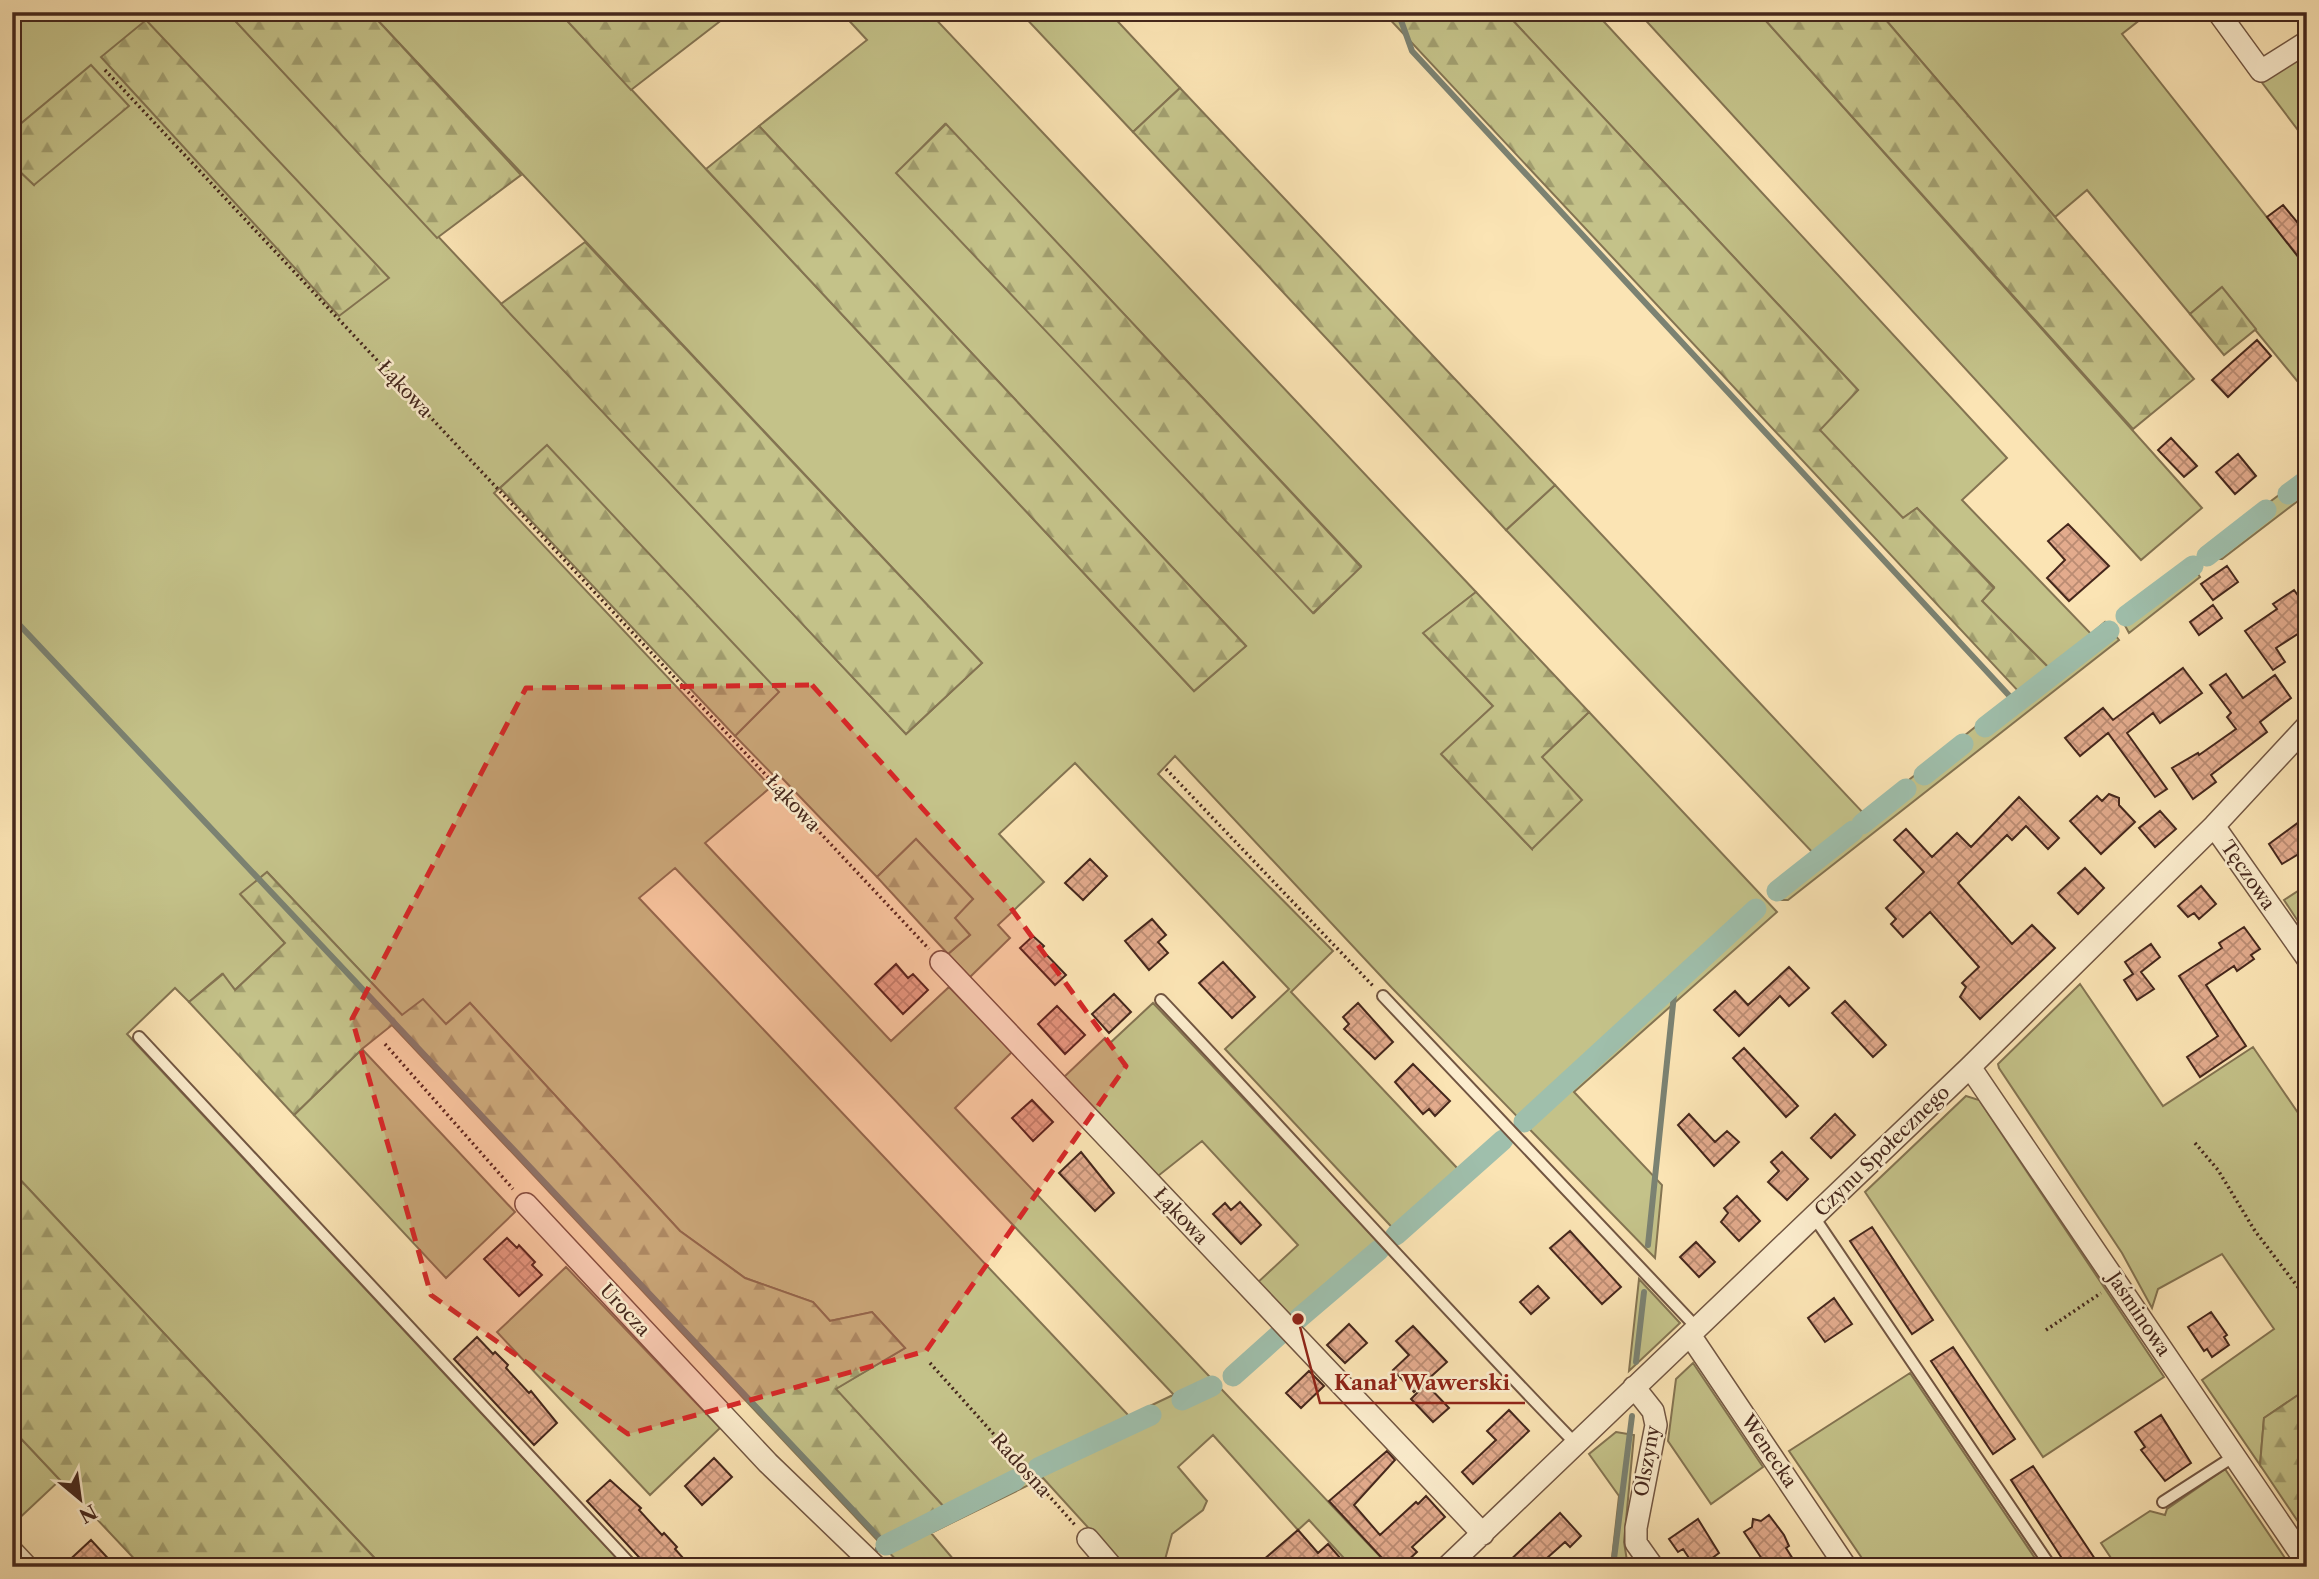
<svg xmlns="http://www.w3.org/2000/svg" width="2319" height="1579" font-family="'Libre Caslon Text',serif">
	<defs>
		<pattern id="forest-firs" width="22" height="20" patternUnits="userSpaceOnUse" patternTransform="scale(1.75)"><rect width="22" height="20" fill="#c4c289"/><path d="M5 1l3.5 6h-7zM16 11l3.5 6h-7z" fill="#a19e6f"/></pattern>
		<pattern id="building-cross-hatch" width="8" height="8" patternUnits="userSpaceOnUse" patternTransform="scale(1.75)"><rect width="8" height="8" fill="#e3ab8d"/><path d="M0 0l8 8M0 8l8-8" fill="none" stroke="#ba8b72"/></pattern>
	</defs>
	<rect width="100%" height="100%" fill="#fbe4b4"/>
	<filter id="stains"><feTurbulence type="fractalNoise" baseFrequency=".00286" numOctaves="4"/><feColorMatrix values="0 0 0 0 .2 0 0 0 0 .09 0 0 0 0 .02 0 0 0 .5 -.17"/></filter>
	<radialGradient id="worn" r=".72"><stop offset=".6" stop-color="#630" stop-opacity="0"/><stop offset="1" stop-color="#630" stop-opacity=".3"/></radialGradient>
	<path fill="#c4c289" stroke="#847452" stroke-width="2" fill-rule="evenodd" d="M 12,12 L 227,12 L 906,734 L 982,663 L 370,12 L 559,12 L 1194,691 L 1246,646 L 759,126 L 867,40 L 841,12 L 929,12 L 1476,592 L 1424,633 L 1493,706 L 1442,755 L 1532,849 L 1541,758 L 1589,712 L 1777,912 L 1574,1092 L 1662,1185 L 1655,1258 L 1392,988 L 1175,756 L 1158,774 L 1333,951 L 1291,992 L 1459,1170 L 1501,1132 L 1511,1143 L 1402,1238 L 1225,1049 L 1289,989 L 1075,763 L 999,834 L 1044,882 L 998,925 L 1010,938 L 970,977 L 948,954 L 970,935 L 954,918 L 973,899 L 916,839 L 877,877 L 780,776 L 777,779 L 735,736 L 778,692 L 547,446 L 494,493 L 771,787 L 705,843 L 891,1041 L 949,987 L 1012,1052 L 955,1108 L 1390,1567 L 1352,1567 L 1309,1520 L 1298,1530 L 1213,1435 L 1178,1467 L 1207,1501 L 1203,1510 L 1172,1534 L 1163,1567 L 1124,1567 L 1043,1478 L 931,1533 L 960,1567 L 903,1567 L 878,1541 L 944,1507 L 835,1389 L 905,1348 L 872,1312 L 830,1321 L 813,1302 L 745,1278 L 680,1231 L 470,1003 L 446,1024 L 402,1015 L 267,872 L 241,895 L 285,943 L 235,990 L 222,974 L 189,1002 L 175,988 L 127,1034 L 625,1567 L 383,1567 L 12,1171 L 12,164 L 34,185 L 91,66 L 12,131 ZM 945,124 L 1361,566 L 1314,613 L 897,173 ZM 675,868 L 1173,1394 L 1173,1395 L 1129,1416 L 639,898 Z
		M 1020,12 L 1109,12 L 1180,88 L 1133,132 Z
		M 1505,12 L 1595,12 L 2007,458 L 1962,500 L 2091,634 L 2105,622 L 2119,640 L 1788,900 L 1781,900 L 1776,888 L 1815,855 L 1506,530 L 1555,485 L 1865,815 L 2049,668 L 1982,601 L 1994,587 L 1917,508 L 1903,518 L 1819,430 L 1858,390 Z
		M 1638,12 L 1758,12 L 2202,508 L 2141,560 Z
		M 1879,12 L 2150,12 L 2122,34 L 2307,268 L 2307,393 L 2221,288 L 2190,314 L 2087,190 L 2055,217 Z
		M 2307,49 L 2307,142 L 2260,80 Z
		M 2307,474 L 2307,494 L 2222,559 L 2212,559 L 2203,552 Z
		M 2190,562 L 2200,577 L 2129,633 L 2121,618 Z
		M 2307,885 L 2307,935 L 2284,900 Z
		M 2080,984 L 2163,1106 L 2253,1047 L 2307,1126 L 2307,1389 L 2264,1418 L 2260,1465 L 2202,1380 L 2274,1329 L 2222,1254 L 2158,1289 L 2152,1308 L 2122,1253 L 1999,1068 L 1998,1064 Z
		M 1153,1003 L 1387,1251 L 1298,1328 L 1255,1285 L 1298,1245 L 1202,1141 L 1158,1176 L 1064,1077 L 1105,1038 L 1110,1043 Z
		M 362,1049 L 515,1212 L 446,1278 L 294,1115 Z
		M 1966,1096 L 1979,1100 L 2164,1377 L 2043,1457 L 1865,1192 Z
		M 566,1267 L 720,1428 L 650,1495 L 497,1332 Z
		M 1639,1279 L 1680,1323 L 1629,1371 Z
		M 1693,1363 L 1763,1467 L 1711,1504 L 1668,1441 L 1676,1379 Z
		M 1910,1373 L 2041,1567 L 1868,1567 L 1789,1451 Z
		M 12,1429 L 60,1480 L 12,1525 Z
		M 1616,1432 L 1634,1435 L 1624,1542 L 1628,1567 L 1611,1567 L 1619,1496 L 1589,1454 Z
		M 2225,1469 L 2291,1567 L 2117,1567 L 2101,1543 L 2150,1511 L 2165,1515 L 2167,1509 Z"/>
	<path fill="url(#forest-firs)" stroke="#847452" stroke-width="2" d="M 227,12 L 370,12 L 521,175 L 437,238 Z
		M 559,12 L 732,12 L 631,90 Z
		M 1383,12 L 1505,12 L 1858,390 L 1820,430 L 1903,518 L 1917,508 L 1994,588 L 1982,601 L 2049,668 L 2019,692 Z
		M 1758,12 L 1879,12 L 2194,379 L 2133,429 Z
		M 146,20 L 389,278 L 339,316 L 101,57 Z
		M 91,65 L 129,106 L 34,185 L 12,164 L 12,131 Z
		M 1180,88 L 1555,485 L 1506,530 L 1133,132 Z
		M 946,124 L 1361,567 L 1313,613 L 896,173 Z
		M 759,126 L 1246,646 L 1194,691 L 706,169 Z
		M 585,242 L 982,663 L 906,734 L 501,304 Z
		M 2222,287 L 2256,329 L 2224,355 L 2190,314 Z
		M 547,445 L 779,692 L 735,736 L 500,488 Z
		M 1476,592 L 1589,712 L 1542,757 L 1582,800 L 1532,849 L 1441,754 L 1493,706 L 1423,633 Z
		M 916,839 L 973,899 L 955,918 L 970,935 L 948,954 L 877,877 Z
		M 267,872 L 402,1015 L 423,999 L 446,1024 L 470,1003 L 680,1231 L 745,1278 L 813,1302 L 830,1321 L 872,1312 L 905,1348 L 836,1389 L 945,1508 L 878,1541 L 392,1025 L 362,1049 L 294,1115 L 189,1002 L 223,974 L 235,990 L 285,943 L 240,894 Z
		M 12,1171 L 383,1567 L 142,1567 L 12,1429 Z
		M 2307,1389 L 2307,1535 L 2260,1465 L 2264,1418 Z"/>
	<g fill="none" stroke-linecap="round" stroke-linejoin="round">
		<path stroke="#7b8272" stroke-width="6" d="M 1398,12 L 1412,51 L 2016,703
			M 12,617 L 886,1545 L 878,1549
			M 1648,1245 L 1675,985
			M 1636,1362 L 1644,1292
			M 843,1567 L 851,1563
			M 1613,1567 L 1632,1416"/>
		<path stroke="#9fbfac" stroke-width="21" d="M 2288,494 L 2307,480
			M 2207,556 L 2266,510
			M 2126,616 L 2193,566
			M 1985,727 L 2109,631
			M 1924,775 L 1963,744
			M 1862,824 L 1906,789
			M 1777,891 L 1853,831
			M 1524,1122 L 1756,909
			M 1396,1235 L 1503,1140
			M 1298,1319 L 1379,1250
			M 1233,1376 L 1281,1333
			M 1182,1400 L 1212,1386
			M 1038,1468 L 1151,1415
			M 886,1545 L 1015,1480"/>
	</g>
	<path fill="url(#building-cross-hatch)" stroke="#45271c" stroke-width="2" d="M 2283,205 L 2307,234 L 2307,268 L 2267,217 Z
		M 2257,340 L 2271,356 L 2228,397 L 2212,380 Z
		M 2171,438 L 2197,466 L 2184,477 L 2158,450 Z
		M 2238,454 L 2256,476 L 2235,494 L 2216,472 Z
		M 2068,524 L 2109,566 L 2069,601 L 2047,578 L 2065,560 L 2048,541 Z
		M 2227,566 L 2238,582 L 2213,600 L 2201,584 Z
		M 2294,590 L 2307,608 L 2307,628 L 2276,648 L 2285,662 L 2273,670 L 2245,631 L 2277,609 L 2273,604 Z
		M 2213,605 L 2222,618 L 2199,635 L 2190,622 Z
		M 2183,668 L 2202,693 L 2160,723 L 2153,713 L 2127,733 L 2167,789 L 2155,797 L 2108,733 L 2080,756 L 2065,738 L 2103,708 L 2113,720 Z
		M 2226,674 L 2243,698 L 2275,675 L 2291,698 L 2260,722 L 2267,732 L 2211,775 L 2216,782 L 2193,799 L 2172,768 L 2198,753 L 2199,755 L 2236,729 L 2227,717 L 2231,713 L 2210,685 Z
		M 2109,794 L 2119,798 L 2119,805 L 2135,822 L 2101,854 L 2070,821 L 2097,796 L 2102,801 Z
		M 2019,797 L 2059,838 L 2048,849 L 2026,826 L 2012,840 L 2007,835 L 1958,883 L 2012,944 L 2032,925 L 2055,948 L 1980,1019 L 1960,997 L 1966,987 L 1962,983 L 1979,967 L 1930,912 L 1903,937 L 1891,924 L 1896,919 L 1886,908 L 1924,872 L 1894,840 L 1906,829 L 1932,857 L 1957,833 L 1971,847 Z
		M 2160,811 L 2176,829 L 2155,847 L 2139,828 Z
		M 2307,816 L 2307,849 L 2282,864 L 2269,844 Z
		M 1090,859 L 1107,876 L 1083,900 L 1065,883 Z
		M 2085,868 L 2104,888 L 2078,914 L 2058,893 Z
		M 2201,886 L 2216,904 L 2199,919 L 2194,913 L 2188,917 L 2178,906 Z
		M 1152,919 L 1166,935 L 1158,942 L 1168,953 L 1149,970 L 1125,941 Z
		M 2244,927 L 2260,949 L 2251,955 L 2254,959 L 2237,971 L 2234,966 L 2206,985 L 2246,1046 L 2200,1077 L 2187,1057 L 2218,1036 L 2179,976 L 2222,948 L 2219,943 Z
		M 1033,936 L 1044,946 L 1041,949 L 1066,975 L 1055,985 L 1020,948 Z
		M 2151,944 L 2160,957 L 2141,972 L 2154,989 L 2137,1000 L 2124,980 L 2133,974 L 2125,962 Z
		M 1223,962 L 1255,997 L 1232,1018 L 1199,983 Z
		M 896,964 L 908,978 L 913,974 L 928,990 L 903,1014 L 875,984 Z
		M 1789,967 L 1809,988 L 1789,1006 L 1780,996 L 1739,1036 L 1714,1010 L 1735,991 L 1748,1005 Z
		M 1114,994 L 1131,1012 L 1109,1033 L 1092,1014 Z
		M 1845,1001 L 1886,1045 L 1873,1057 L 1832,1013 Z
		M 1358,1003 L 1393,1042 L 1375,1059 L 1344,1029 L 1349,1024 L 1343,1017 Z
		M 1057,1006 L 1085,1035 L 1065,1054 L 1038,1024 Z
		M 1744,1048 L 1798,1106 L 1786,1117 L 1733,1058 Z
		M 1413,1064 L 1450,1101 L 1435,1116 L 1429,1109 L 1423,1114 L 1395,1082 Z
		M 1032,1100 L 1053,1122 L 1033,1141 L 1012,1118 Z
		M 1689,1114 L 1715,1142 L 1727,1131 L 1739,1142 L 1714,1166 L 1678,1125 Z
		M 1835,1114 L 1855,1135 L 1831,1158 L 1811,1138 Z
		M 1081,1152 L 1114,1193 L 1095,1211 L 1059,1173 Z
		M 1782,1152 L 1808,1179 L 1787,1200 L 1768,1182 L 1779,1171 L 1771,1162 Z
		M 1737,1196 L 1760,1221 L 1739,1241 L 1721,1222 L 1728,1213 L 1724,1208 Z
		M 1240,1202 L 1261,1225 L 1241,1244 L 1213,1214 L 1225,1203 L 1231,1210 Z
		M 1872,1227 L 1933,1320 L 1912,1334 L 1850,1241 Z
		M 1570,1231 L 1621,1287 L 1602,1304 L 1550,1248 Z
		M 507,1238 L 517,1248 L 519,1245 L 535,1262 L 532,1265 L 542,1275 L 519,1296 L 484,1259 Z
		M 1696,1242 L 1715,1262 L 1699,1277 L 1680,1257 Z
		M 1538,1286 L 1549,1298 L 1531,1314 L 1520,1302 Z
		M 1834,1298 L 1852,1324 L 1825,1342 L 1808,1318 Z
		M 2211,1312 L 2227,1335 L 2224,1337 L 2229,1345 L 2212,1357 L 2207,1349 L 2204,1351 L 2188,1327 Z
		M 1349,1324 L 1367,1343 L 1345,1363 L 1327,1345 Z
		M 1413,1326 L 1447,1362 L 1414,1392 L 1393,1370 L 1409,1355 L 1396,1341 Z
		M 477,1337 L 493,1354 L 495,1352 L 508,1365 L 506,1368 L 529,1393 L 531,1391 L 557,1423 L 534,1445 L 454,1359 Z
		M 1953,1347 L 2015,1439 L 1993,1454 L 1931,1361 Z
		M 1309,1371 L 1324,1386 L 1301,1408 L 1286,1393 Z
		M 1426,1384 L 1449,1408 L 1433,1422 L 1411,1399 Z
		M 1509,1410 L 1529,1431 L 1473,1484 L 1462,1472 L 1496,1440 L 1487,1431 Z
		M 2161,1415 L 2191,1463 L 2165,1481 L 2141,1450 L 2145,1447 L 2135,1432 Z
		M 1387,1451 L 1395,1460 L 1354,1505 L 1380,1535 L 1416,1502 L 1418,1504 L 1426,1496 L 1445,1517 L 1412,1547 L 1417,1552 L 1401,1567 L 1392,1567 L 1382,1558 L 1329,1501 Z
		M 714,1458 L 732,1477 L 702,1505 L 685,1486 Z
		M 2033,1466 L 2095,1559 L 2083,1567 L 2069,1567 L 2063,1560 L 2011,1480 Z
		M 610,1480 L 641,1508 L 639,1510 L 662,1535 L 664,1533 L 677,1547 L 675,1549 L 691,1567 L 648,1567 L 587,1501 Z
		M 1560,1513 L 1581,1536 L 1570,1547 L 1565,1542 L 1537,1567 L 1503,1567 Z
		M 1769,1515 L 1784,1535 L 1789,1546 L 1786,1548 L 1798,1567 L 1772,1567 L 1768,1560 L 1764,1562 L 1744,1532 L 1752,1527 L 1753,1519 L 1761,1521 Z
		M 1698,1519 L 1719,1553 L 1700,1567 L 1695,1567 L 1683,1549 L 1678,1552 L 1669,1539 Z
		M 1298,1530 L 1318,1553 L 1328,1544 L 1348,1567 L 1255,1567 Z
		M 91,1540 L 116,1567 L 62,1567 Z"/>
	<g fill="none" stroke-linecap="round" stroke-linejoin="round">
		<defs>
			<path id="lane" d="M 1383,996 L 1698,1329
				M 1161,1000 C 1300,1147 1434,1298 1575,1443
				M 139,1037 L 633,1567
				M 1814,1217 L 2051,1567
				M 2163,1502 L 2236,1455"/>
			<path id="street" d="M 2218,12 L 2261,71 L 2307,42
				M 2214,826 L 2307,958
				M 941,962 L 1483,1534
				M 1970,1067 L 2307,1563
				M 526,1204 L 768,1463 L 876,1567
				M 1690,1335 L 1846,1567
				M 1634,1387 L 1653,1411 L 1656,1425 L 1636,1528 L 1636,1543 L 1653,1567
				M 1088,1539 L 1112,1567
				M 12,1551 L 27,1567
				M 1447,1567 L 1970,1067 L 2214,826 L 2307,726"/>
		</defs>
		<use href="#lane" stroke="#725642" stroke-width="14"/>
		<use href="#street" stroke="#725642" stroke-width="24"/>
		<path stroke="#45271c" stroke-width="3.5" stroke-dasharray="2 3.5" stroke-linecap="butt" d="M 105,70 L 929,949
			M 1166,769 L 1374,987
			M 385,1044 L 513,1189
			M 2195,1143 L 2218,1170 L 2255,1231 L 2307,1299
			M 2046,1330 L 2101,1293
			M 930,1363 L 1075,1525"/>
		<use href="#lane" stroke="#fcedce" stroke-width="10"/>
		<use href="#street" stroke="#fcedce" stroke-width="21"/>
	</g>
	<path fill="#d62828" fill-opacity="0.2" stroke="#d62828" stroke-width="5" stroke-dasharray="14 9" stroke-linejoin="round" d="M 812,685 L 1008,904 L 1126,1066 L 926,1351 L 628,1434 L 431,1295 L 352,1019 L 526,688 Z"/>
	<g text-anchor="middle" dominant-baseline="central" stroke-width="5" stroke-linejoin="round" paint-order="stroke">
		<g font-size="19" fill="#45271c" stroke="#fcedce">
			<text transform="translate(405 389) rotate(47)">Łąkowa</text>
			<text transform="translate(793 803) rotate(47)">Łąkowa</text>
			<text transform="translate(2248 875) rotate(55)">Tęczowa</text>
			<text transform="translate(1882 1151) rotate(-44)">Czynu Społecznego</text>
			<text transform="translate(1181 1216) rotate(47)">Łąkowa</text>
			<text transform="translate(625 1310) rotate(47)">Urocza</text>
			<text transform="translate(2139 1314) rotate(56)">Jaśminowa</text>
			<text transform="translate(1769 1451) rotate(56)">Wenecka</text>
			<text transform="translate(1647 1461) rotate(-80)">Olszyny</text>
			<text transform="translate(1021 1465) rotate(48)">Radosna</text>
		</g>
	</g>
	<path fill="none" stroke="#8f2418" stroke-width="2.5" d="M1298 1319L1320 1403H1525"/>
	<circle fill="#8f2418" stroke="#fcedce" stroke-width="2.5" cx="1298" cy="1319" r="7"/>
	<g font-size="21" text-anchor="middle" font-weight="bold" fill="#8f2418" stroke="#fcedce" stroke-width="5" stroke-linejoin="round" paint-order="stroke">
		<text x="1422" y="1390">Kanał Wawerski</text>
	</g>
	<rect width="2319" height="1579" fill="none" stroke="#fbe4b4" stroke-width="42"/>
	<rect x="14" y="14" width="2291" height="1551" fill="none" stroke="#45271c" stroke-width="3.5"/>
	<rect x="21" y="21" width="2277" height="1537" fill="none" stroke="#45271c" stroke-width="2"/>
	<g transform="translate(80 1499) rotate(151)" stroke="#fcedce" stroke-width="5" paint-order="stroke">
	<path d="M0-5L12 26L0 18L-12 26Z" fill="#45271c"/>
	<text y="-10" font-size="19" font-weight="bold" text-anchor="middle" fill="#45271c">N</text>
	</g>
	<rect width="100%" height="100%" filter="url(#stains)"/>
	<rect width="100%" height="100%" fill="url(#worn)"/>
</svg>
